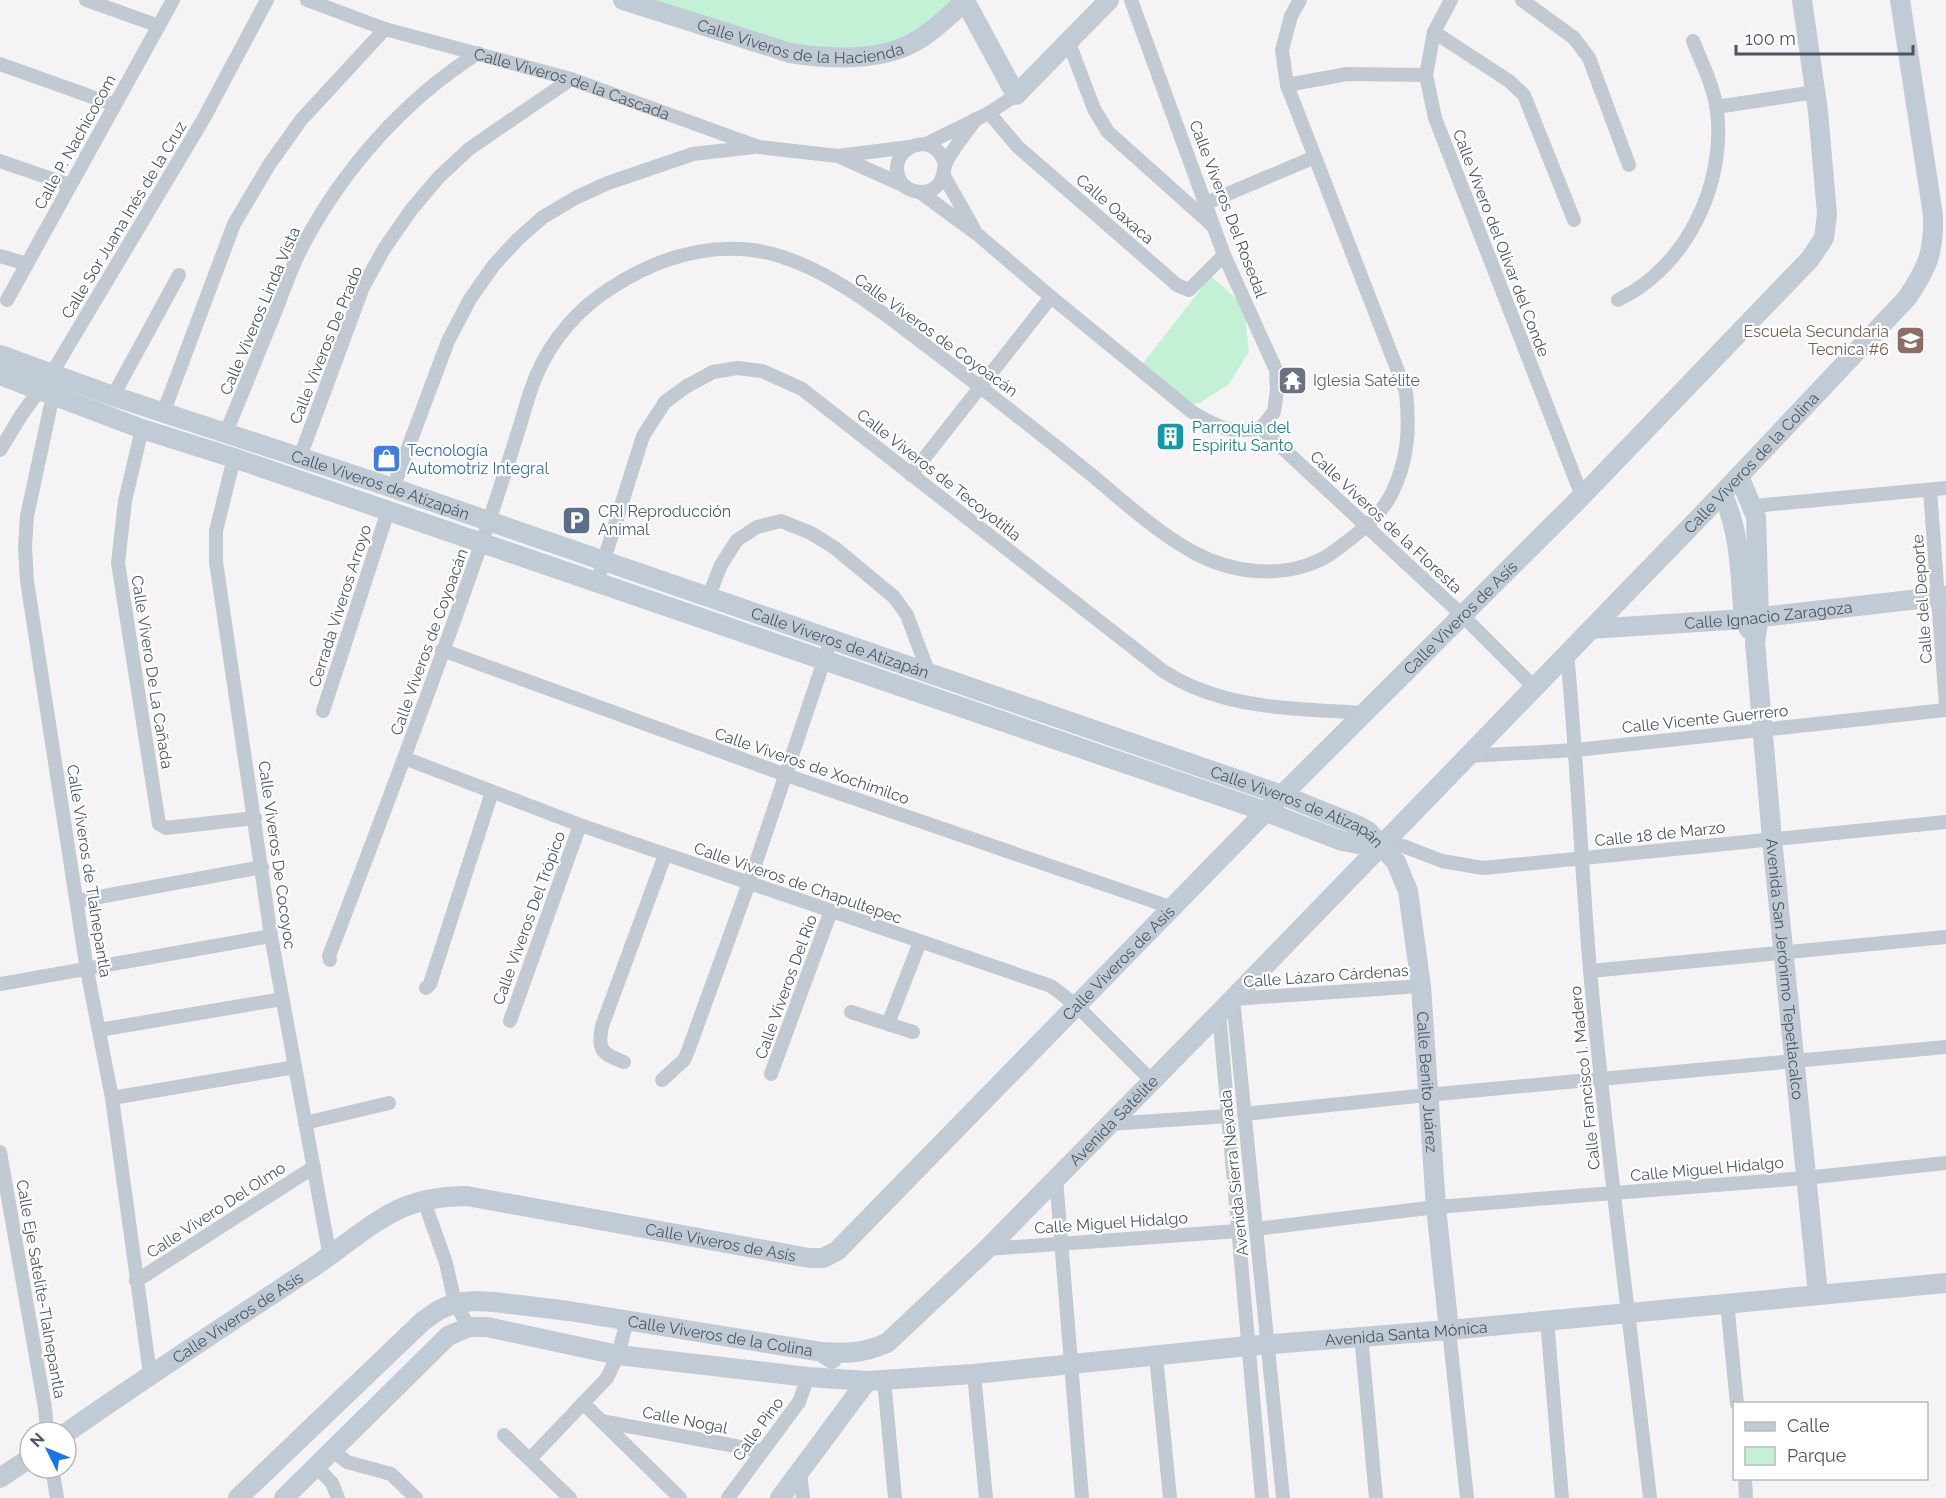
<svg xmlns="http://www.w3.org/2000/svg" width="1946" height="1498" font-family="Raleway,sans-serif">
	<rect width="100%" height="100%" fill="#f5f3f3"/>
	<path fill="#c3f1d5" d="M 638,0 L 959,0 L 914,39 L 855,52 L 799,48 Z
		M 1211,276 L 1244,306 L 1249,352 L 1229,384 L 1200,403 L 1187,405 L 1140,367 Z"/>
	<g fill="none" stroke-linecap="round" stroke-linejoin="round">
		<g stroke="#c1cad2" stroke-width="14">
			<path d="M 86,0 L 159,26"/>
			<path id="s1" d="M 307,0 L 385,29 L 571,79 L 759,147 L 838,156 L 909,147"/>
			<path d="M 1131,0 L 1224,255 L 1276,370 L 1277,390 L 1274,412 L 1261,428"/>
			<path d="M 1451,0 L 1434,32 L 1426,75 L 1435,118 L 1582,496"/>
			<path d="M 1522,0 L 1574,38 L 1589,58 L 1629,165"/>
			<path d="M 1434,32 L 1509,81 L 1524,95 L 1574,220"/>
			<path d="M 1069,43 L 1094,109 L 1108,132 L 1212,225"/>
			<path d="M 0,64 L 115,105"/>
			<path d="M 1287,85 L 1347,74 L 1426,75"/>
			<path d="M 1716,107 L 1815,92"/>
			<path d="M 989,113 L 1018,147 L 1177,285 L 1189,290 L 1224,255"/>
			<path d="M 926,144 L 989,113 L 1016,95"/>
			<path d="M 838,156 L 903,185"/>
			<path d="M 0,161 L 70,185"/>
			<path d="M 945,165 C 935,125 882,150 901,182 C 905,188 913,192 921,192 C 927,192 933,190 937,186 C 944,179 943,173 945,165 C 951,150 967,132 976,119"/>
			<path d="M 944,176 L 974,229"/>
			<path d="M 920,192 L 977,234 L 1051,297 L 1192,412 C 1220,428 1228,434 1261,428"/>
			<path d="M 1206,203 L 1315,157"/>
			<path d="M 0,256 L 27,264"/>
			<path d="M 7,300 L 173,0"/>
			<path d="M 1618,300 C 1686,268 1726,184 1717,111 C 1714,87 1702,63 1693,41"/>
			<path d="M 53,387 L 53,395 L 27,516 L 25,547 L 27,581 L 87,970 L 112,1098 L 150,1374"/>
			<path d="M 113,396 L 179,275"/>
			<path d="M 164,411 L 234,224 L 269,165 L 301,120 L 385,29"/>
			<path d="M 1261,428 L 1462,615 L 1534,687"/>
			<path d="M 142,429 L 125,501 L 118,563 L 159,824 L 166,828 L 255,818"/>
			<path d="M 226,432 C 243,392 259,351 276,310 C 284,289 292,266 302,247 C 343,169 404,100 478,53"/>
			<path d="M 0,450 L 22,414 L 52,373 L 204,118 L 267,0"/>
			<path d="M 300,457 L 363,287 L 384,249 L 411,210 L 439,177 L 469,149 L 571,79"/>
			<path d="M 234,458 L 216,531 L 216,562 L 271,936 L 330,1257"/>
			<path d="M 911,475 L 1051,297"/>
			<path d="M 393,488 L 448,341 L 470,299 L 494,265 L 517,240 L 543,217 L 577,197 L 608,183 L 693,154 L 754,147"/>
			<path d="M 1930,490 L 1946,706"/>
			<path d="M 1753,506 L 1946,488"/>
			<path d="M 597,582 L 643,436 L 665,402 L 687,386 L 713,372 L 737,368 L 762,371 L 802,389 L 1163,671 C 1173,677 1184,684 1196,688 C 1248,710 1309,709 1365,713"/>
			<path d="M 708,598 L 721,565 L 737,540 L 757,527 L 781,521 L 811,533 L 835,548 L 894,597 L 907,615 L 929,674"/>
			<path d="M 442,650 L 786,775 L 1173,908"/>
			<path d="M 1567,653 C 1577,758 1581,864 1590,970 C 1606,1146 1630,1322 1650,1498"/>
			<path d="M 323,711 L 388,511"/>
			<path d="M 1468,756 L 1576,750 L 1946,710"/>
			<path d="M 404,758 L 580,825 L 1051,986 L 1077,1006 L 1152,1081"/>
			<path d="M 1381,845 L 1403,846 L 1442,861 L 1483,868 L 1946,822"/>
			<path d="M 77,901 L 262,867"/>
			<path d="M 330,960 L 329,956 C 381,821 432,686 479,550 C 493,511 505,472 518,432 C 524,413 529,392 537,374 C 552,339 579,308 611,288 C 654,260 700,244 752,250 C 808,257 864,298 907,331 C 968,377 1028,424 1088,472 C 1121,499 1156,532 1193,552 C 1231,573 1280,579 1320,560 C 1331,555 1340,547 1349,540 C 1365,528 1381,514 1391,495 C 1408,461 1410,430 1406,392 L 1287,85 L 1282,50 L 1291,16 L 1300,0"/>
			<path d="M 1590,971 L 1946,937"/>
			<path d="M 0,984 L 271,936"/>
			<path d="M 426,988 L 430,984 L 492,792"/>
			<path d="M 851,1012 L 913,1032"/>
			<path d="M 1219,1013 L 1262,1498"/>
			<path d="M 510,1021 L 580,825"/>
			<path d="M 888,1024 L 920,942"/>
			<path d="M 99,1030 L 282,999"/>
			<path d="M 624,1062 C 602,1054 597,1050 602,1026 L 665,855"/>
			<path d="M 771,1074 L 831,911"/>
			<path d="M 662,1080 L 684,1060 L 688,1051 L 749,883 L 831,640"/>
			<path d="M 112,1098 L 295,1067"/>
			<path d="M 1244,1114 L 1427,1095 L 1946,1047"/>
			<path d="M 305,1123 L 389,1103"/>
			<path d="M 1109,1124 L 1228,1116"/>
			<path d="M 0,1152 L 45,1408 L 47,1432"/>
			<path d="M 1056,1178 L 1082,1498"/>
			<path d="M 424,1201 L 446,1263 L 455,1303 L 469,1327"/>
			<path d="M 1256,1229 L 1436,1207 L 1805,1178 L 1946,1163"/>
			<path d="M 987,1249 L 1238,1231"/>
			<path d="M 136,1281 L 314,1167"/>
			<path d="M 1727,1302 L 1737,1404"/>
			<path d="M 1547,1320 L 1562,1498"/>
			<path d="M 1449,1330 L 1467,1498"/>
			<path d="M 1361,1335 L 1376,1498"/>
			<path d="M 1156,1356 L 1170,1498"/>
			<path d="M 974,1374 L 986,1498"/>
			<path d="M 884,1380 L 895,1498"/>
			<path d="M 583,1403 L 680,1498"/>
			<path d="M 601,1421 L 762,1451"/>
			<path d="M 504,1435 L 570,1498"/>
			<path d="M 332,1450 L 347,1462 L 391,1474 L 416,1498"/>
			<path d="M 530,1459 L 607,1378 L 618,1355 L 627,1321"/>
			<path d="M 316,1466 L 332,1483 L 338,1498"/>
			<path d="M 52,1468 L 57,1498"/>
			<path d="M 800,1472 L 803,1498"/>
			<path d="M 1745,1478 L 1746,1498"/>
			<path d="M 728,1498 L 799,1402 L 808,1377"/>
			<path d="M 1283,1498 L 1233,999 L 1421,986"/>
		</g>
		<g stroke="#c1cbd6" stroke-width="20">
			<path id="s2" d="M 623,0 L 790,53 C 829,59 881,62 916,41 C 933,32 952,13 966,0"/>
			<path d="M 965,1 L 1016,95 L 1109,0"/>
			<path id="s3" d="M 0,355 L 113,396 L 393,488 L 1282,795 L 1357,825 L 1368,831 L 1396,862 L 1408,891 L 1421,986 L 1436,1207 L 1449,1330"/>
			<path d="M 0,375 L 142,429 L 234,458 L 1267,812 L 1342,841 L 1358,844 L 1381,845"/>
			<path id="s4" d="M 1739,476 L 1756,517 L 1759,617 L 1755,642 L 1772,839 L 1818,1294"/>
			<path d="M 1722,494 C 1741,532 1740,577 1744,619 L 1749,629"/>
			<path id="s5" d="M 1591,629 L 1744,619 L 1946,596"/>
			<path id="s6" d="M 822,1352 C 847,1354 863,1353 887,1343 L 987,1249 L 1219,1013 L 1722,494 L 1907,298 C 1928,267 1934,252 1933,215 L 1900,0"/>
			<path id="s7" d="M 66,1433 C 146,1377 227,1324 309,1270 C 340,1250 371,1221 404,1207 C 424,1199 446,1196 467,1196 L 809,1258 L 823,1258 L 837,1251 L 1282,795 L 1582,496 L 1810,259 L 1824,238 L 1827,214 L 1818,111 L 1802,0"/>
			<path d="M 0,1478 L 30,1458"/>
			<path id="s8" d="M 238,1498 L 423,1321 L 439,1310 L 455,1303 L 474,1301 L 494,1302 L 569,1311 L 822,1352 L 832,1359"/>
			<path id="s9" d="M 284,1498 L 448,1336 L 469,1327 L 487,1327 L 618,1355 L 808,1377 L 867,1381 L 974,1374 L 1248,1346 L 1449,1330 L 1946,1283"/>
			<path d="M 780,1498 L 867,1381"/>
		</g>
	</g>
	<defs>
		<symbol id="school-square" viewBox="-11 -11 22 22"><rect x="-9" y="-9" width="18" height="18" rx="4" fill="#8d6e63" stroke="#fff"/><path d="M0-5L7-2L0 1L-7-2ZM-4 1L0 2.5L4 1V4Q0 6-4 4Z" fill="#fff"/></symbol>
		<symbol id="temple-square" viewBox="-11 -11 22 22"><rect x="-9" y="-9" width="18" height="18" rx="4" fill="#6b7280" stroke="#fff"/><path d="M0-6L5-2H3V0L6.5 2.5H4V6H1.5V3h-3V6H-4V2.5H-6.5L-3 0V-2H-5Z" fill="#fff"/></symbol>
		<symbol id="building-square" viewBox="-11 -11 22 22"><rect x="-9" y="-9" width="18" height="18" rx="4" fill="#0f9aa8" stroke="#fff"/><path d="M-4-6H4V6H1V3H-1V6H-4ZM-2.5-4.3h1.7v1.8h-1.7ZM.8-4.3h1.7v1.8H.8ZM-2.5-1h1.7V.8h-1.7ZM.8-1h1.7V.8H.8Z" fill="#fff"/></symbol>
		<symbol id="shop-square" viewBox="-11 -11 22 22"><rect x="-9" y="-9" width="18" height="18" rx="4" fill="#3f7fe0" stroke="#fff"/><path d="M-5-2.5h2.3a2.7 3.5 0 0 1 5.4 0H5L5.5 6h-11ZM-1.5-2.5h3a1.5 2.3 0 0 0-3 0Z" fill="#fff"/></symbol>
		<symbol id="parking-square" viewBox="-11 -11 22 22"><rect x="-9" y="-9" width="18" height="18" rx="4" fill="#5c6f8a" stroke="#fff"/><path d="M-3.5-5.5H1a3.5 3.5 0 0 1 0 7H-1V5.5H-3.5ZM-1-3.4V-.6H.8a1.4 1.4 0 0 0 0-2.8Z" fill="#fff"/></symbol>
	</defs>
	<g fill-rule="evenodd">
		<use href="#school-square" x="1894" y="324" width="33" height="33"/>
		<use href="#temple-square" x="1276" y="364" width="33" height="33"/>
		<use href="#building-square" x="1154" y="420" width="33" height="33"/>
		<use href="#shop-square" x="370" y="442" width="33" height="33"/>
		<use href="#parking-square" x="560" y="504" width="33" height="33"/>
	</g>
	<g text-anchor="middle" dominant-baseline="central" stroke-width="4.5" stroke-linejoin="round" paint-order="stroke">
		<g font-size="16" fill="#4a5661" stroke="#fff">
			<text stroke="none"><textPath href="#s2" startOffset="184">Calle Viveros de la Hacienda</textPath></text>
			<text stroke="none"><textPath href="#s1" startOffset="278">Calle Viveros de la Cascada</textPath></text>
			<text transform="translate(75 142) rotate(-61)">Calle P. Nachicocom</text>
			<text transform="translate(1115 209) rotate(41)">Calle Oaxaca</text>
			<text transform="translate(1228 209) rotate(69)">Calle Viveros Del Rosedal</text>
			<text transform="translate(124 220) rotate(-59)">Calle Sor Juana Inés de la Cruz</text>
			<text transform="translate(1501 243) rotate(69)">Calle Vivero del Olivar del Conde</text>
			<text transform="translate(260 311) rotate(-67)">Calle Viveros Linda Vista</text>
			<text transform="translate(936 335) rotate(36)">Calle Viveros de Coyoacán</text>
			<text transform="translate(326 345) rotate(-68)">Calle Viveros De Prado</text>
			<text stroke="none"><textPath href="#s6" startOffset="1300">Calle Viveros de la Colina</textPath></text>
			<text transform="translate(939 475) rotate(38)">Calle Viveros de Tecoyotitla</text>
			<text stroke="none"><textPath href="#s3" startOffset="402">Calle Viveros de Atizapán</textPath></text>
			<text transform="translate(1386 522) rotate(43)">Calle Viveros de la Floresta</text>
			<text transform="translate(1922 599) rotate(-94)">Calle del Deporte</text>
			<text transform="translate(340 606) rotate(-72)">Cerrada Viveros Arroyo</text>
			<text stroke="none"><textPath href="#s5" startOffset="178">Calle Ignacio Zaragoza</textPath></text>
			<text stroke="none"><textPath href="#s7" startOffset="1737">Calle Viveros de Asís</textPath></text>
			<text transform="translate(429 642) rotate(-70)">Calle Viveros de Coyoacán</text>
			<text stroke="none"><textPath href="#s3" startOffset="888">Calle Viveros de Atizapán</textPath></text>
			<text transform="translate(152 672) rotate(81)">Calle Vivero De La Cañada</text>
			<text transform="translate(1705 719) rotate(-6)">Calle Vicente Guerrero</text>
			<text transform="translate(812 766) rotate(19)">Calle Viveros de Xochimilco</text>
			<text stroke="none"><textPath href="#s3" startOffset="1374">Calle Viveros de Atizapán</textPath></text>
			<text transform="translate(1660 834) rotate(-6)">Calle 18 de Marzo</text>
			<text transform="translate(277 855) rotate(82)">Calle Viveros De Cocoyoc</text>
			<text transform="translate(89 871) rotate(81)">Calle Viveros de Tlalnepantla</text>
			<text transform="translate(798 883) rotate(19)">Calle Viveros de Chapultepec</text>
			<text transform="translate(529 918) rotate(-70)">Calle Viveros Del Trópico</text>
			<text stroke="none"><textPath href="#s7" startOffset="1251">Calle Viveros de Asís</textPath></text>
			<text stroke="none"><textPath href="#s4" startOffset="498">Avenida San Jerónimo Tepetlacalco</textPath></text>
			<text transform="translate(1326 976) rotate(-4)">Calle Lázaro Cárdenas</text>
			<text transform="translate(786 987) rotate(-70)">Calle Viveros Del Río</text>
			<text transform="translate(1585 1078) rotate(-96)">Calle Francisco I. Madero</text>
			<text stroke="none"><textPath href="#s3" startOffset="1714">Calle Benito Juárez</textPath></text>
			<text stroke="none"><textPath href="#s6" startOffset="384">Avenida Satélite</textPath></text>
			<text transform="translate(1707 1169) rotate(-5)">Calle Miguel Hidalgo</text>
			<text transform="translate(1234 1173) rotate(-96)">Avenida Sierra Nevada</text>
			<text transform="translate(216 1210) rotate(-33)">Calle Vivero Del Olmo</text>
			<text transform="translate(1111 1223) rotate(-4)">Calle Miguel Hidalgo</text>
			<text stroke="none"><textPath href="#s7" startOffset="729">Calle Viveros de Asís</textPath></text>
			<text transform="translate(41 1289) rotate(80)">Calle Eje Satelite-Tlalnepantla</text>
			<text stroke="none"><textPath href="#s7" startOffset="207">Calle Viveros de Asís</textPath></text>
			<text stroke="none"><textPath href="#s9" startOffset="1197">Avenida Santa Mónica</textPath></text>
			<text stroke="none"><textPath href="#s8" startOffset="561">Calle Viveros de la Colina</textPath></text>
			<text transform="translate(685 1420) rotate(11)">Calle Nogal</text>
			<text transform="translate(758 1429) rotate(-54)">Calle Pino</text>
		</g>
		<g font-size="16" fill="#785e54" stroke="#fff" text-anchor="end">
			<text x="1889" y="331">Escuela Secundaria<tspan x="1889" dy="18">Tecnica #6</tspan></text>
		</g>
		<g font-size="16" fill="#5b616d" stroke="#fff" text-anchor="start">
			<text x="1313" y="380">Iglesia Satélite</text>
		</g>
		<g font-size="16" fill="#0d838f" stroke="#fff" text-anchor="start">
			<text x="1192" y="427">Parroquia del<tspan x="1192" dy="18">Espiritu Santo</tspan></text>
		</g>
		<g font-size="16" fill="#366cbe" stroke="#fff" text-anchor="start">
			<text x="407" y="450">Tecnología<tspan x="407" dy="18">Automotriz Integral</tspan></text>
		</g>
		<g font-size="16" fill="#4e5e75" stroke="#fff" text-anchor="start">
			<text x="598" y="511">CRI Reproducción<tspan x="598" dy="18">Animal</tspan></text>
		</g>
	</g>
	<rect x="1733" y="1402" width="195" height="78" fill="#ffffff" stroke="#b7bbc0" stroke-width="1.5"/>
	<rect x="1745" y="1422" width="30" height="9" fill="#c1cbd6" stroke="#b7bbc0" stroke-width="1.5"/>
	<text x="1787" y="1432" font-size="18" fill="#4a5661">Calle</text>
	<rect x="1745" y="1447" width="30" height="18" fill="#c3f1d5" stroke="#b7bbc0" stroke-width="1.5"/>
	<text x="1787" y="1462" font-size="18" fill="#4a5661">Parque</text>
	<g transform="translate(48 1450) rotate(313)"><circle r="28" fill="#ffffff" stroke="#b7bbc0" stroke-width="1.5"/>
	<path d="M0-4.5L10 22L0 15L-10 22Z" fill="#1a73e8"/>
	<text y="-9" font-size="16" font-weight="bold" text-anchor="middle" fill="#4a5661">N</text>
	</g>
	<path d="M1736 45v9h177v-9" fill="none" stroke="#4a5661" stroke-width="3"/>
	<text x="1745" y="45" font-size="18" fill="#4a5661" stroke="#ffffff" stroke-width="4.5" paint-order="stroke">100 m</text>
</svg>
